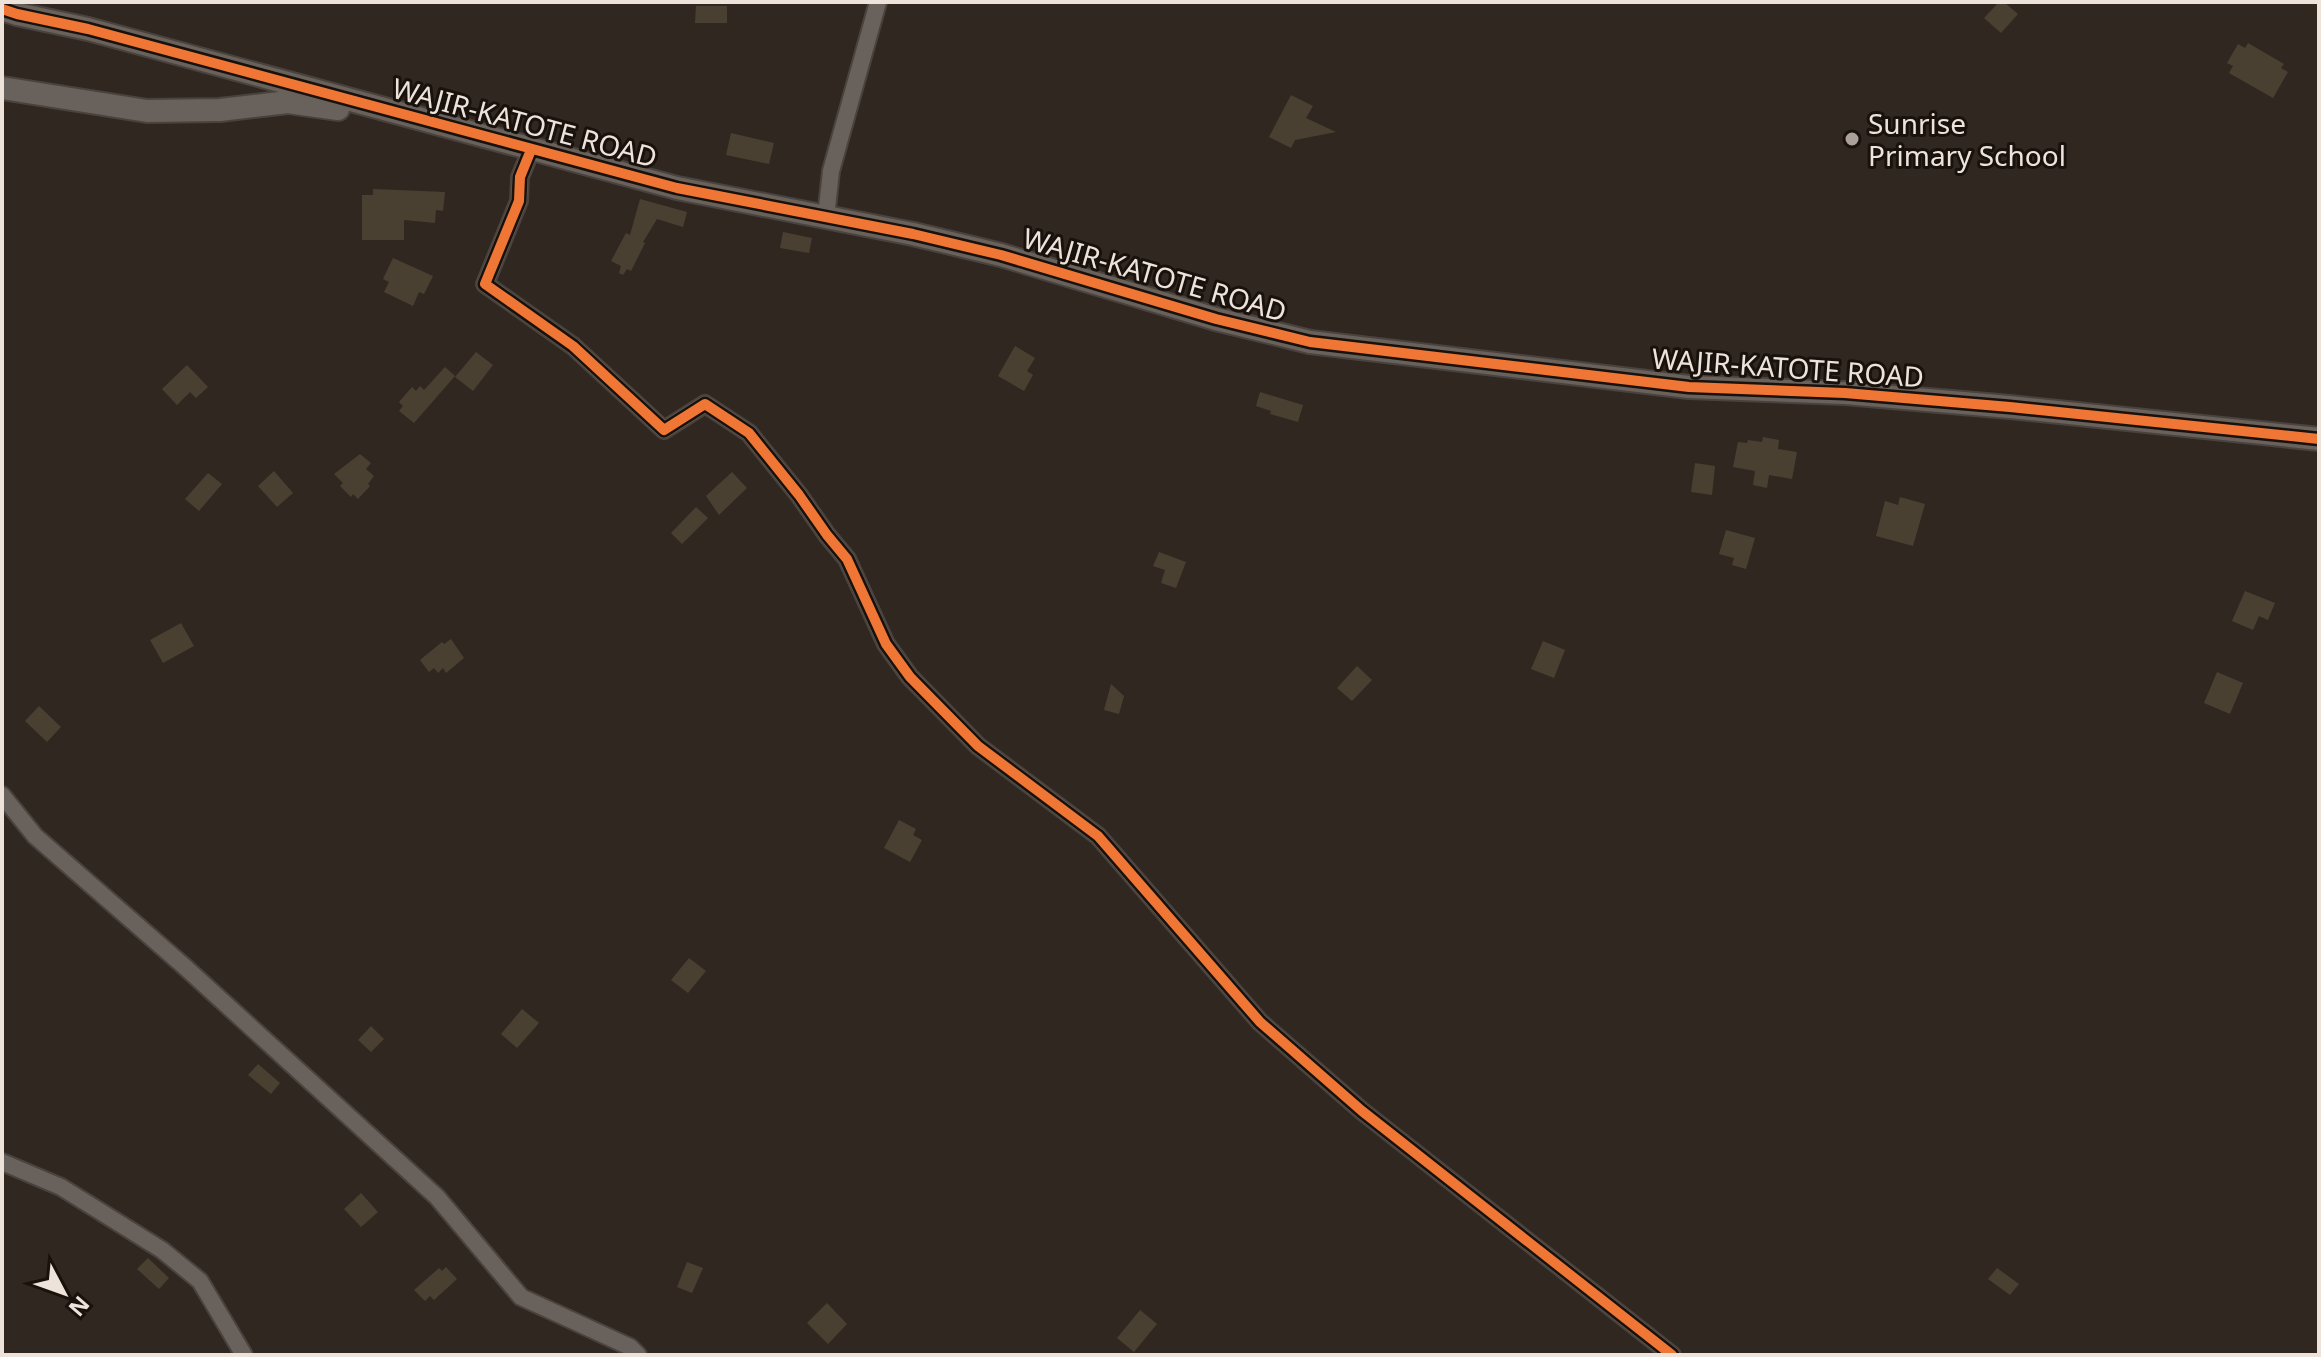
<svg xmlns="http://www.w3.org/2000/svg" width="2321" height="1357" font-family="'Noto Sans',sans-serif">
	<rect width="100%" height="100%" fill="#302721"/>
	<path fill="#4a4031" d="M 1999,2 L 2004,2 L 2018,14 L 2001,33 L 1984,18 Z
		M 696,6 L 727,6 L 727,23 L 695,23 Z
		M 2248,43 L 2284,64 L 2281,68 L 2288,72 L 2273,98 L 2229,73 L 2233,66 L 2227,63 L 2238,44 L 2245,48 Z
		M 1291,95 L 1313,106 L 1306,118 L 1336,132 L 1295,140 L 1291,148 L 1269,137 Z
		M 731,133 L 774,143 L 769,164 L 726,155 Z
		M 373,189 L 445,192 L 443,211 L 436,210 L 435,223 L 404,220 L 404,240 L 362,240 L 362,195 L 373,195 Z
		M 640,199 L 687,212 L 683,227 L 657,219 L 643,242 L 645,243 L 631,271 L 627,269 L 623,275 L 619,273 L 621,266 L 611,261 L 626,233 L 630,235 Z
		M 783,232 L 812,238 L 809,253 L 780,248 Z
		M 393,258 L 433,276 L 424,294 L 419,292 L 413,306 L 384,292 L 389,282 L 383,279 Z
		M 1015,346 L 1035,358 L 1027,371 L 1033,375 L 1024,391 L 998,376 Z
		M 476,352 L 493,365 L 473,391 L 455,377 Z
		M 187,365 L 208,387 L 196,398 L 190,392 L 177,405 L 162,389 Z
		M 445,367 L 455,376 L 414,423 L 399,411 L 403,406 L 399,402 L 412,387 L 416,391 L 420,386 L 424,390 Z
		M 1260,392 L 1303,405 L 1298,422 L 1270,414 L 1271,411 L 1256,406 Z
		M 1763,437 L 1779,440 L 1778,449 L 1797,452 L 1792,479 L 1769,475 L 1767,488 L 1753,485 L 1755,471 L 1733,467 L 1738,442 L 1747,443 L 1748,440 L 1762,442 Z
		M 360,454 L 371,463 L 366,469 L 374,476 L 368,484 L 370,486 L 358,499 L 353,494 L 351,497 L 340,486 L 343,483 L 334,474 Z
		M 1695,463 L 1715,466 L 1712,495 L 1691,492 Z
		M 274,471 L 293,493 L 277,507 L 258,486 Z
		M 732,472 L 747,488 L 719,515 L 706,496 Z
		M 208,473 L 222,484 L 199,511 L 185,499 Z
		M 1900,497 L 1925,504 L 1913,546 L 1876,536 L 1885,501 L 1898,505 Z
		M 696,507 L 708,518 L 682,544 L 671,533 Z
		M 1726,530 L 1755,538 L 1746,569 L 1732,565 L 1734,558 L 1719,554 Z
		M 1159,552 L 1186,562 L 1176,588 L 1161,583 L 1165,570 L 1153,566 Z
		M 2245,591 L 2275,603 L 2268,620 L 2259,616 L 2253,630 L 2232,621 Z
		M 181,623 L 194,646 L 163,663 L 150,640 Z
		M 451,639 L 464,658 L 446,673 L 443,668 L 438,673 L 434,668 L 429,672 L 420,660 L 442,642 L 444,644 Z
		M 1543,641 L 1565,650 L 1554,678 L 1531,669 Z
		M 1357,666 L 1372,680 L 1352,701 L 1337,688 Z
		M 2217,672 L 2243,683 L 2230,714 L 2204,703 Z
		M 1111,684 L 1124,696 L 1119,714 L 1104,710 Z
		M 39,706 L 61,727 L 47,742 L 25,721 Z
		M 899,820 L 916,829 L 913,835 L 922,840 L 910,862 L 884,848 Z
		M 689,958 L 706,971 L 688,993 L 671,980 Z
		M 522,1009 L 539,1023 L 517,1048 L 501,1034 Z
		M 371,1026 L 384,1039 L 371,1052 L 358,1040 Z
		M 258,1064 L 280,1083 L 271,1094 L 248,1075 Z
		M 361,1193 L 378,1212 L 361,1227 L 344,1209 Z
		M 148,1258 L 169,1278 L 159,1289 L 137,1269 Z
		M 687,1262 L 703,1268 L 692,1293 L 677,1287 Z
		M 446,1267 L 457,1279 L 434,1300 L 430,1296 L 425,1301 L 414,1290 L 439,1268 L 442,1271 Z
		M 1997,1268 L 2019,1284 L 2010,1295 L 1988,1279 Z
		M 827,1303 L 847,1324 L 828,1344 L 807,1323 Z
		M 1140,1310 L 1157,1324 L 1134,1352 L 1117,1338 Z"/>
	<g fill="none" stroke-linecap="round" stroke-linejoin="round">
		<defs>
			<path id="street" d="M 531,150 L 520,177 L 519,201 L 485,284 L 573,346 L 664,430 L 705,404 L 749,433 L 799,495 L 827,535 L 847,559 L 886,644 L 910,677 L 978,746 L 1098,836 L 1260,1022 L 1362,1111 L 1672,1355
				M 826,217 L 831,171 L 878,2
				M 2,795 L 35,836 L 185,967 L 437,1197 L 521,1297 L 630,1347 L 638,1355
				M 2,1162 L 61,1187 L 162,1250 L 200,1281 L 244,1355"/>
			<path id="secondary" d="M 2,9 L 17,14 L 88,29 L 677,188 L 913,234 L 1001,255 L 1216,319 L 1310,342 L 1689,387 L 1845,393 L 2010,407 L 2319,439
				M 2,88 L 147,111 L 220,110 L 288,102 L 338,109"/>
		</defs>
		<use href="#street" stroke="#4a423d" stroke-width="20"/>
		<use href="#secondary" stroke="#4a423d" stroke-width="26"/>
		<use href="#street" stroke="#69625c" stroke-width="16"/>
		<use href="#secondary" stroke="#69625c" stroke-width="22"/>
		<defs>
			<path id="cycleway" d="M 2,9 L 17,14 L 88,29 L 677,188 L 913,234 L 1001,255 L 1216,319 L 1310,342 L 1689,387 L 1845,393 L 2010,407 L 2319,439
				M 531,150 L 520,177 L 519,201 L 485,284 L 573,346 L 664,430 L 705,404 L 749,433 L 799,495 L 827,535 L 847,559 L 886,644 L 910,677 L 978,746 L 1098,836 L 1260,1022 L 1362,1111 L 1672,1355"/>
		</defs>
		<use href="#cycleway" stroke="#18110c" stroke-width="15"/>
		<use href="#cycleway" stroke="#f07635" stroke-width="10"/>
	</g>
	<circle fill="#aca19a" stroke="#18110c" stroke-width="3" cx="1852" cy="139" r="8"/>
	<g text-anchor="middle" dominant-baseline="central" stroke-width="6" stroke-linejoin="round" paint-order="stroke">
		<g font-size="28" fill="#eee3db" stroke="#18110c">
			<text transform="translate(525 122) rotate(15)">WAJIR-KATOTE ROAD</text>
			<text transform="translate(1155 274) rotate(16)">WAJIR-KATOTE ROAD</text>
			<text transform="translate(1788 367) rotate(4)">WAJIR-KATOTE ROAD</text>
		</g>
		<g font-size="28" fill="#eee3db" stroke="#18110c" text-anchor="start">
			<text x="1868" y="123">Sunrise<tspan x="1868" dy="32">Primary School</tspan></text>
		</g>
	</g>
	<rect width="2321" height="1357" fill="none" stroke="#eee3db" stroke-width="8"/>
	<g transform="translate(64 1293) rotate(131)" stroke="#18110c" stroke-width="6" paint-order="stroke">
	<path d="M0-6L14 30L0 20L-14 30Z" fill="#eee3db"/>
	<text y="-12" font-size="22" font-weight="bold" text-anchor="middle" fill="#eee3db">N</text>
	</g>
</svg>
